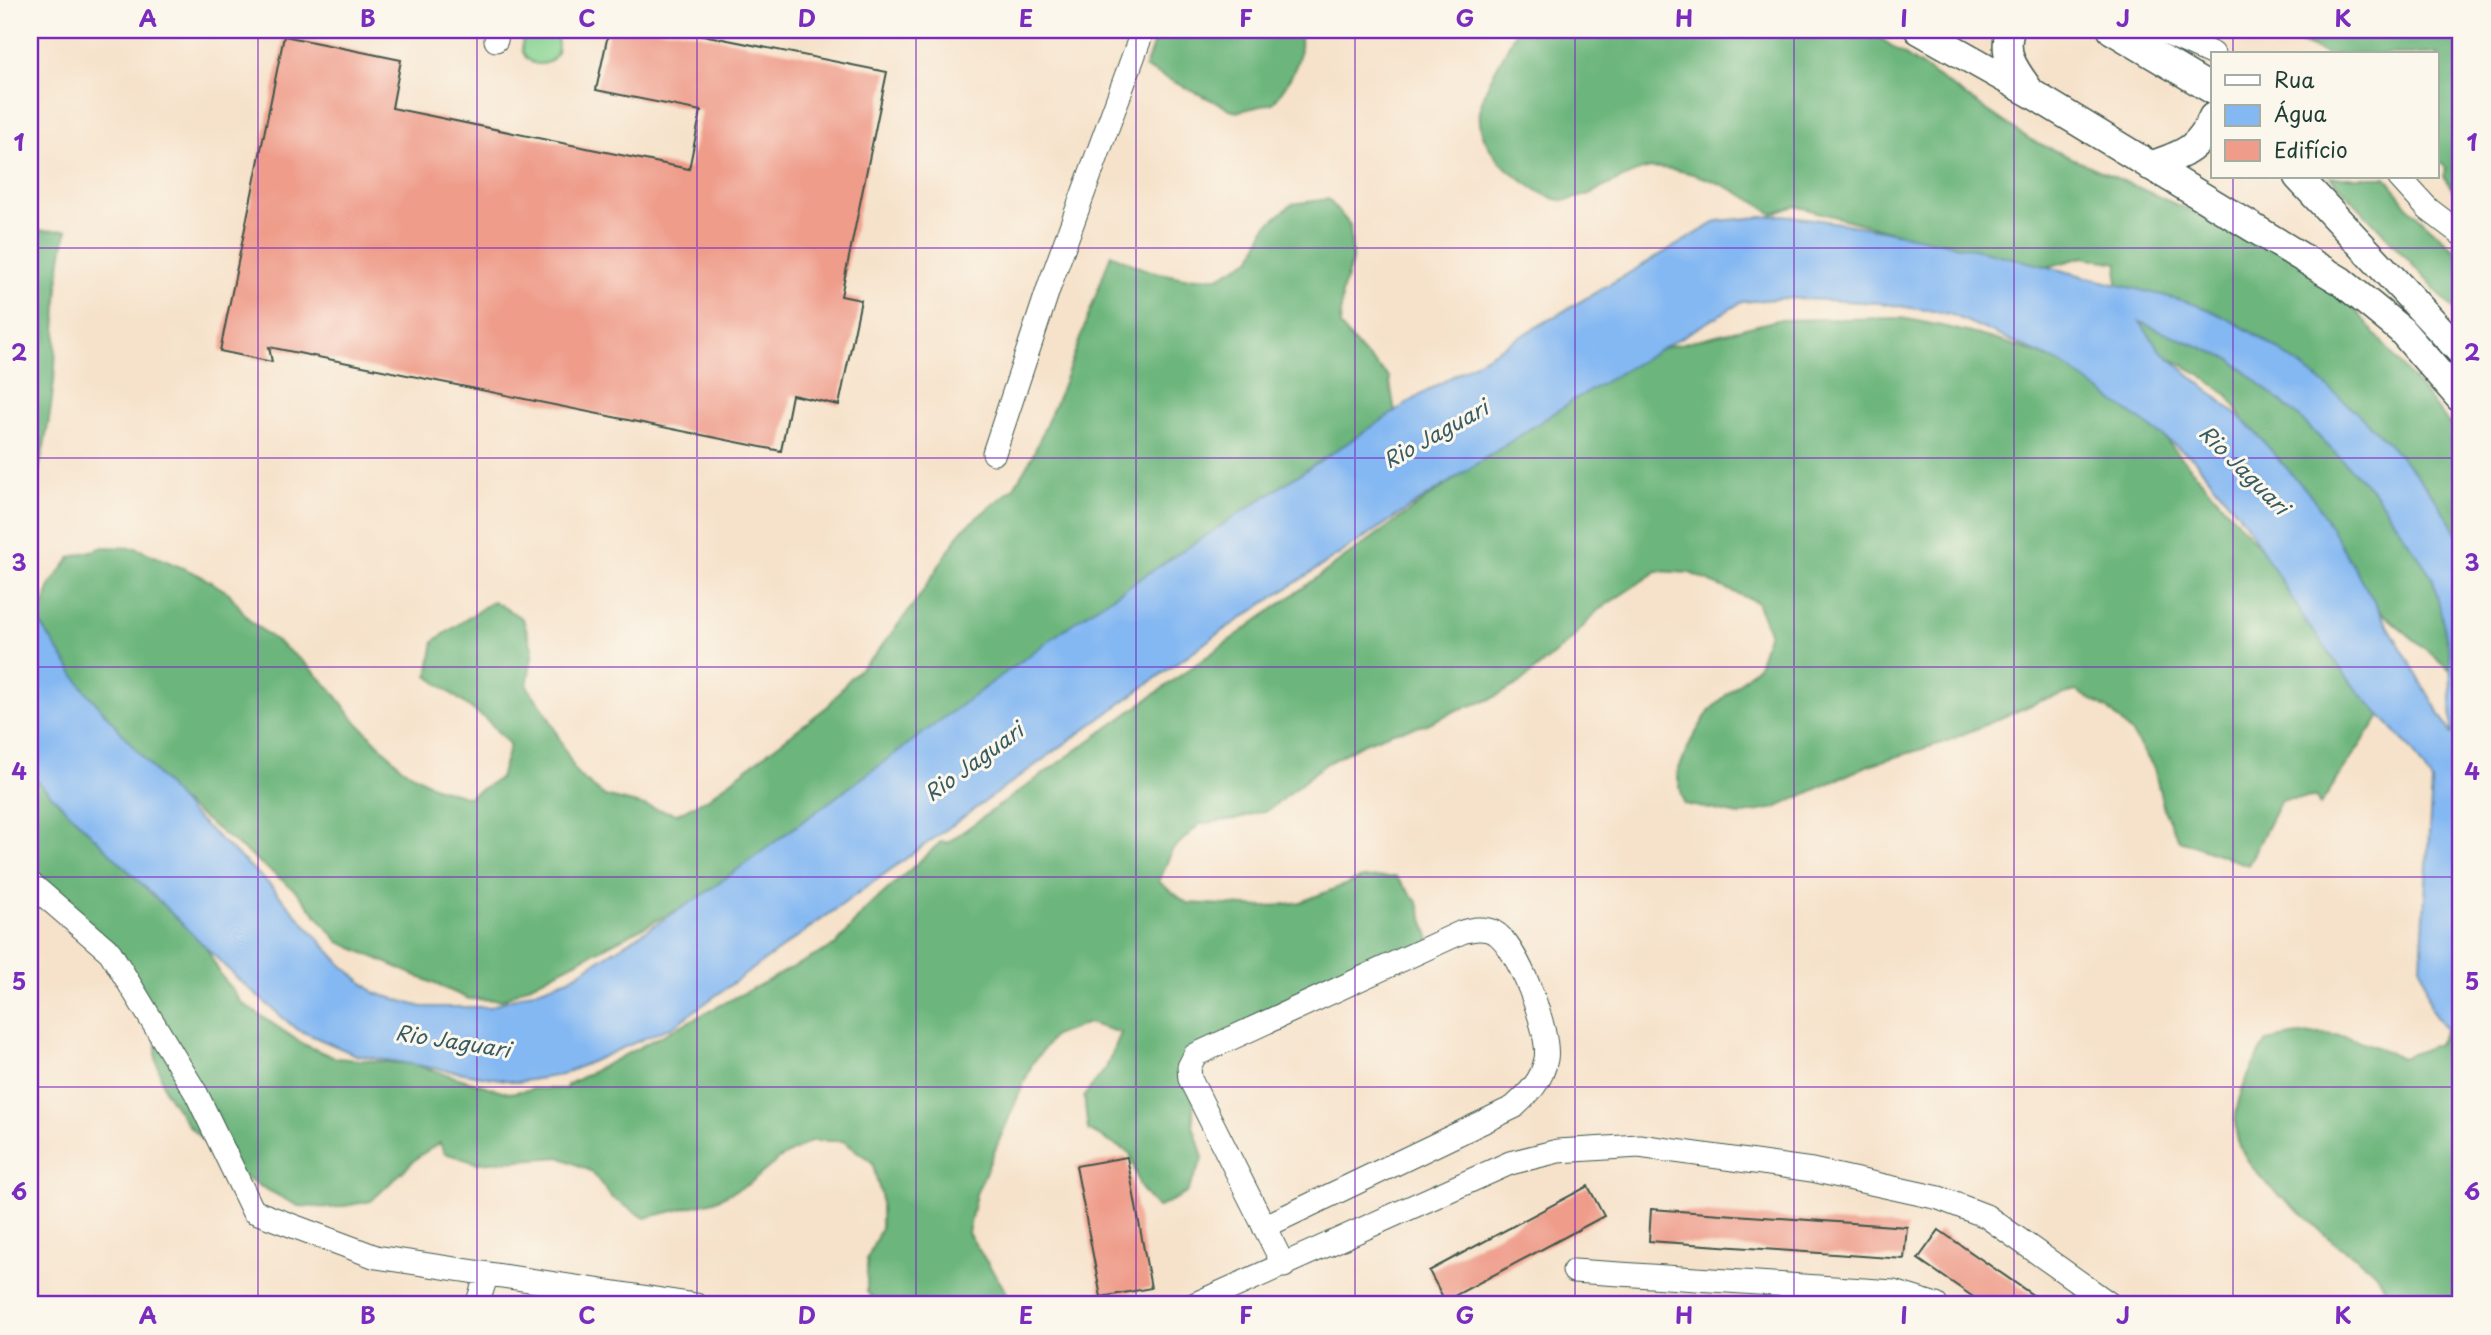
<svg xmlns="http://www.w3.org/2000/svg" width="2491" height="1335" font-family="'Playpen Sans',sans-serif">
	<rect width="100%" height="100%" fill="#fbf7ec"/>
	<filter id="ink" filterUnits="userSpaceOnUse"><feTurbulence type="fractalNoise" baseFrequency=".0143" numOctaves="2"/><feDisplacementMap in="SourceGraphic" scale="14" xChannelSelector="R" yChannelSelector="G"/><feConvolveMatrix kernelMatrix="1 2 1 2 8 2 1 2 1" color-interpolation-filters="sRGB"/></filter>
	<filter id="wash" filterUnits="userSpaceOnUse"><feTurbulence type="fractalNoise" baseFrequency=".00686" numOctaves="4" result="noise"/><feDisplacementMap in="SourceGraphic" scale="28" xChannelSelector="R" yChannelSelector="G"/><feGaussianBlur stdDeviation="1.57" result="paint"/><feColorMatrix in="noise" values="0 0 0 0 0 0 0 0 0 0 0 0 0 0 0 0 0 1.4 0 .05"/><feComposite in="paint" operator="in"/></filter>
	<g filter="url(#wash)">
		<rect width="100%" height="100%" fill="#f6e2ca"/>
		<path fill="#86d391" stroke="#528862" stroke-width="2" d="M522 46a18 18 0 1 1 36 0a18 18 0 1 1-36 0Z"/>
		<path fill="#6cb57b" stroke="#467958" stroke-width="2" d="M 1158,30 L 1299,30 C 1305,59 1290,81 1273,103 L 1236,112 L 1145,68 Z
			M 1516,30 L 1868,30 L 2031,140 L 2322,269 L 2461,438 L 2461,679 L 2341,578 L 2229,396 L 2201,375 L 2163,354 L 2116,300 L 2118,263 L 2083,257 L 2051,266 L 2010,263 L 1795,206 L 1773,214 C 1743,192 1699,171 1661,168 C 1633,165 1598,197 1566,200 C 1552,202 1530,186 1519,178 C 1493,160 1471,130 1483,97 C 1490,76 1507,51 1516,30 Z
			M 2198,30 L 2461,30 L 2461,201 L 2443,176 L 2446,168 L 2437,159 L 2437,54 L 2327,54 L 2296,41 L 2261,34 L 2226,38 Z
			M 2331,177 L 2386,177 L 2410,209 L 2461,255 L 2461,317 Z
			M 1328,199 L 1350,225 L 1352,260 L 1342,293 L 1340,326 L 1362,352 L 1389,377 L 1395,412 L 842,825 L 502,1000 L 469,999 L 339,942 L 296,891 L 103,740 L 38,622 L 50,585 L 71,557 L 104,547 L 136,548 L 199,575 L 229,593 L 250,621 L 306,664 L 332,690 L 353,718 L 402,768 L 435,787 L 468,797 L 500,778 L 510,745 L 488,721 L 428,676 L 434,641 L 493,601 L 523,619 L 533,651 L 527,686 L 547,714 L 577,774 L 605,796 L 677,814 L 707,799 L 828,706 L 850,678 L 874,656 L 917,600 L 962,530 L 1014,487 L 1032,457 L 1061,390 L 1111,254 L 1146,270 L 1184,278 L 1218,277 L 1252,258 L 1266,226 L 1292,204 Z
			M 67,230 C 55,275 57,321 55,368 C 52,411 43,458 30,499 L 30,231 Z
			M 1901,318 C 1984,333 2070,356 2139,409 L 2386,691 L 2394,706 L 2380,716 L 2320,805 L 2315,797 L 2281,800 L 2248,865 L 2179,840 L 2164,810 L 2154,768 L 2132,734 L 2109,710 L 2076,691 L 2043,700 L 1945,742 L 1869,765 L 1775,808 L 1739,815 L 1684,804 L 1677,773 L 1691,741 L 1709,711 L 1758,666 L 1769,632 L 1757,602 L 1690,573 L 1657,571 L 1597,611 L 1572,639 L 1520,683 L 1491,699 L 1457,710 L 1425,725 L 1393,732 L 1362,744 L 1324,765 L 1270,809 L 1236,819 L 1200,824 L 1172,850 L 1159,882 L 1187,903 L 1265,907 L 1301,902 L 1362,878 L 1396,877 L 1418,903 L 1431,943 L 1194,1060 L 1193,1125 L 1203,1158 L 1187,1193 L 1157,1208 L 1140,1187 L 1130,1153 L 1088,1130 L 1084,1096 L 1106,1068 L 1121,1033 L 1088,1023 L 1054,1036 L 1032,1064 L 976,1194 L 968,1233 L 1007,1293 L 999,1305 L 879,1305 L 867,1292 L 867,1259 L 881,1228 L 881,1195 L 872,1162 L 843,1141 L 811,1141 L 779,1159 L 749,1184 L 714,1201 L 645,1218 L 612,1198 L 591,1171 L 560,1157 L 477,1163 L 444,1153 L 440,1143 L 419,1156 L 371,1201 L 334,1208 L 298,1206 L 237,1174 L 188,1125 L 165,1091 L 156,1059 L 156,1026 L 76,920 L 30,871 L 30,781 L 38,782 L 174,889 L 221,975 L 242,1003 L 303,1044 L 335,1058 L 412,1064 L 509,1093 L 533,1089 L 566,1089 L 567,1085 L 836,945 L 865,910 L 942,841 L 947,843 L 1605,371 L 1647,352 L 1778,320 Z
			M 2461,1000 L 2461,1305 L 2390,1305 C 2385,1272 2360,1260 2335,1243 C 2325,1236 2316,1226 2307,1218 C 2282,1198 2246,1171 2237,1137 C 2229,1107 2252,1066 2267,1041 C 2325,1027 2348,1034 2402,1058 L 2438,1044 Z"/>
		<path fill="#84b8f2" stroke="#527a93" stroke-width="2" fill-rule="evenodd" d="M 1782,215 C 1890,228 1994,252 2098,280 C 2133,289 2185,298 2216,313 C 2302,354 2417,456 2461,540 L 2461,1050 L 2431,1009 L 2421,966 L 2432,782 L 2412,750 L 2352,684 L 2304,618 L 2245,522 L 2194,459 L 2061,363 L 1950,314 L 1879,303 L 1786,298 L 1742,302 L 1577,398 L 1213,637 L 675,1025 L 561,1075 L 518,1082 L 356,1055 L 296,1029 L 238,979 L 30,774 L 30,608 L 84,689 L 189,811 L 269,884 L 341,964 L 375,993 L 422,1007 L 489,1007 L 569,979 L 704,894 L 1077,620 L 1422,394 L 1718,221 ZM 2140,322 L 2232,360 L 2301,419 L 2375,493 L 2433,578 L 2450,654 L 2452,735 L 2314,499 L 2248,424 L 2159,349 Z"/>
		<g id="blocks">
			<path fill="#ef9c8a" d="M 609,30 L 678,30 L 887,72 L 841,296 L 861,300 L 839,405 L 792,395 L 781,451 L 269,347 L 272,362 L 220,351 L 284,36 L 401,60 L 392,108 L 689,169 L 701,111 L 596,90 Z
				M 1127,1157 L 1151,1288 L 1101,1297 L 1076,1166 Z
				M 1588,1186 L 1604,1216 L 1445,1301 L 1429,1271 Z
				M 1651,1209 L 1907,1227 L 1904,1259 L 1649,1241 Z
				M 1939,1230 L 2047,1305 L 1985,1305 L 1918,1259 Z"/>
		</g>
	</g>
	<g filter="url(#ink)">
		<use href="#blocks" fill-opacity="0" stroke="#3f564a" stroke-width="2"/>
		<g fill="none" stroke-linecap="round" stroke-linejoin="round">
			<defs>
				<path id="minor" d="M 2159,30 L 2213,54
					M 496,40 L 498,30
					M 2399,177 L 2428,209 L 2461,234
					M 994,453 L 1050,284 L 1143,30
					M 30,883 L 110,952 L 196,1093 L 253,1211 L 376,1257 L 696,1305
					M 1264,1227 L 1514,1107 C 1529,1093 1542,1081 1546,1059 C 1551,1033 1517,944 1494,932 C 1483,927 1473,929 1462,932 L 1195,1055 L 1189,1067 L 1190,1079 L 1284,1266
					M 1574,1271 L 1894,1292 L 1936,1305
					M 477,1305 L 487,1274
					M 1193,1305 L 1510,1163 L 1558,1151 L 1639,1146 L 1812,1170 L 1939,1198 L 1986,1216 L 2111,1305"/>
				<path id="major" d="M 1919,30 L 2031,93 L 2341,281 L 2401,330 L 2461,399
					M 2010,30 C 2002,55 2015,70 2029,90
					M 2112,30 L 2213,90
					M 2150,166 C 2183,154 2198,151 2213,117
					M 2298,177 L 2461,352"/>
			</defs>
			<use href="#minor" stroke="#3f564a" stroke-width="25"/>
			<use href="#major" stroke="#3f564a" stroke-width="31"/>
			<use href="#minor" stroke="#fff" stroke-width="23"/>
			<use href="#major" stroke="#fff" stroke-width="28"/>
		</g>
	</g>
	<path fill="none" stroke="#7b2cbf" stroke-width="2" stroke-opacity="0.55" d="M 258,30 L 258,1305M 477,30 L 477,1305M 697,30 L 697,1305M 916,30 L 916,1305M 1136,30 L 1136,1305M 1355,30 L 1355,1305M 1575,30 L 1575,1305M 1794,30 L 1794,1305M 2014,30 L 2014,1305M 2233,30 L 2233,54M 2233,177 L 2233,1305M 30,248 L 2461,248M 30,458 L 2461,458M 30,667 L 2461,667M 30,877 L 2461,877M 30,1087 L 2461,1087"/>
	<g text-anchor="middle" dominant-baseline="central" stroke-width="6" stroke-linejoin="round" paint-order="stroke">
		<g font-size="21" font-style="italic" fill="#385c64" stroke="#fbf7ec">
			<text transform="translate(1435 433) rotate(-29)">Rio Jaguari</text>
			<text transform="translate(2245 469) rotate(45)">Rio Jaguari</text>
			<text transform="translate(973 761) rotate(-36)">Rio Jaguari</text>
			<text transform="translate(453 1040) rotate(9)">Rio Jaguari</text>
		</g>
	</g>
	<rect width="2491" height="1335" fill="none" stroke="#fbf7ec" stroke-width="77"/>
	<rect x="2211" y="52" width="228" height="126" fill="#fbf7ec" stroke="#a3ada2" stroke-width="2"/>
	<rect x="2225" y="75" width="35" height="10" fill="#ffffff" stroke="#a3ada2" stroke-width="2"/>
	<text x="2274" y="88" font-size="21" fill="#1f3d34">Rua</text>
	<rect x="2225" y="105" width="35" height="21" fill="#84b8f2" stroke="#a3ada2" stroke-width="2"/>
	<text x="2274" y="122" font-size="21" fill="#1f3d34">Água</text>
	<rect x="2225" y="140" width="35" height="21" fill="#ef9c8a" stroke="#a3ada2" stroke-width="2"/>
	<text x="2274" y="158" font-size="21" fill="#1f3d34">Edifício</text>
	<rect x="38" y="38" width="2414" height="1258" fill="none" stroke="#7b2cbf" stroke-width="2.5"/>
	<g font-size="23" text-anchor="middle" font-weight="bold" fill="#7b2cbf">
		<text x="148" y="27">A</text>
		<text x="368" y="27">B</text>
		<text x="587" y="27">C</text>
		<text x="807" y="27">D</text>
		<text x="1026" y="27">E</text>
		<text x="1246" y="27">F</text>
		<text x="1465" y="27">G</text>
		<text x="1684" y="27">H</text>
		<text x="1904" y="27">I</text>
		<text x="2123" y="27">J</text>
		<text x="2343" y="27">K</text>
		<text x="19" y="151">1</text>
		<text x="2472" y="151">1</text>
		<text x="19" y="361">2</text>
		<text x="2472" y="361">2</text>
		<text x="19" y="571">3</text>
		<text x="2472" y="571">3</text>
		<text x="19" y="780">4</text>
		<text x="2472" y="780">4</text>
		<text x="19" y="990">5</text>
		<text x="2472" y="990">5</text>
		<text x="19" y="1200">6</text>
		<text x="2472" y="1200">6</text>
		<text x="148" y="1324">A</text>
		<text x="368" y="1324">B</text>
		<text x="587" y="1324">C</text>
		<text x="807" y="1324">D</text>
		<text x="1026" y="1324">E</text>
		<text x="1246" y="1324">F</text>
		<text x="1465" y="1324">G</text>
		<text x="1684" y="1324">H</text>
		<text x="1904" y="1324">I</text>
		<text x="2123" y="1324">J</text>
		<text x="2343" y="1324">K</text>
	</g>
</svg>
